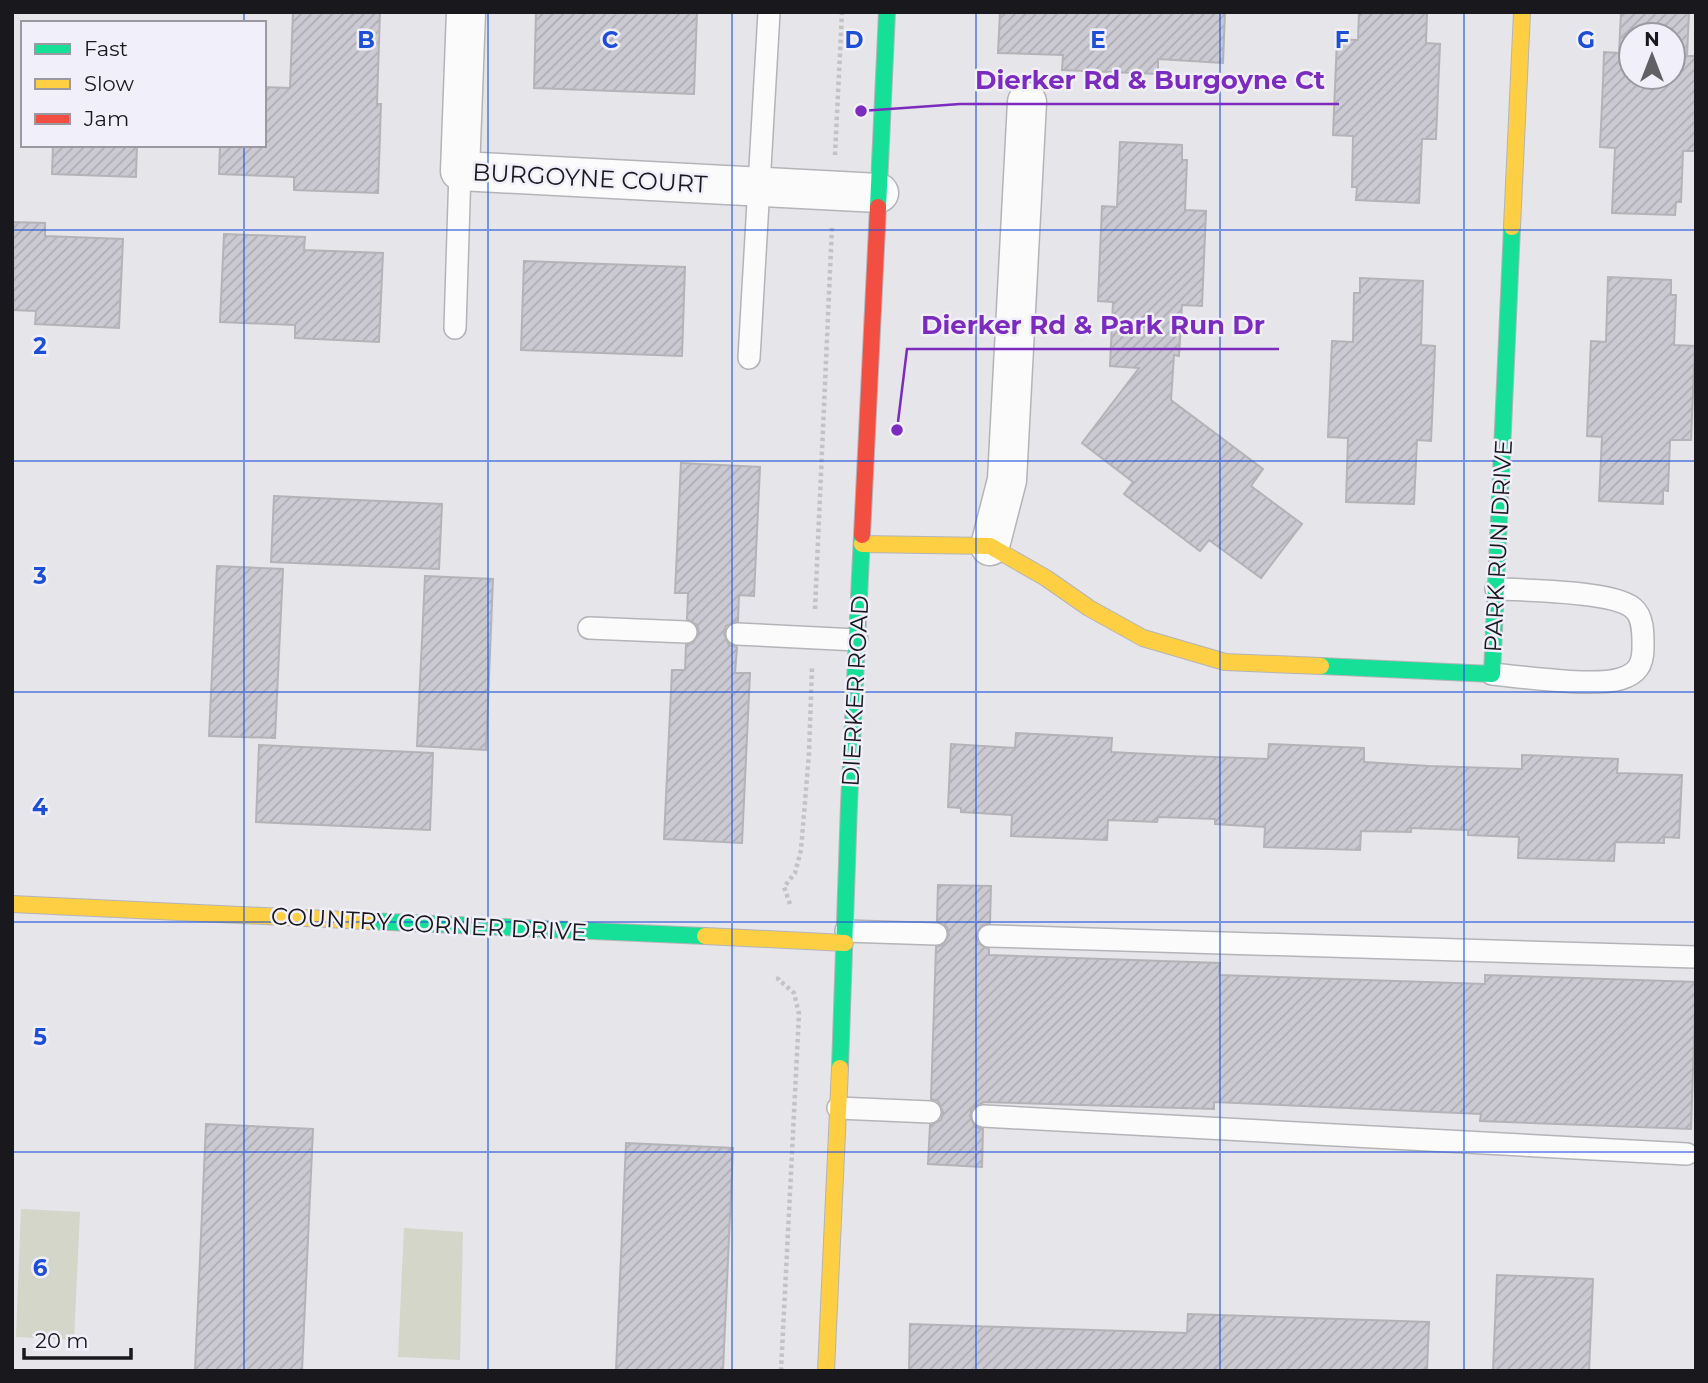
<svg xmlns="http://www.w3.org/2000/svg" width="1708" height="1383" font-family="Montserrat,sans-serif">
	<defs>
		<pattern id="building-hatch" width="6" height="6" patternUnits="userSpaceOnUse" patternTransform="scale(1.75)"><rect width="6" height="6" fill="#cbcad2"/><path d="M-1 1l2-2M0 6l6-6M5 7l2-2" fill="none" stroke="#aeadb4"/></pattern>
	</defs>
	<rect width="100%" height="100%" fill="#e5e5ea"/>
	<path fill="#d3d6c9" d="M 21,1209 L 80,1212 L 74,1340 L 16,1337 Z
		M 404,1228 L 463,1232 L 460,1360 L 398,1357 Z"/>
	<path fill="url(#building-hatch)" stroke="#b4b3b7" stroke-width="2" fill-rule="evenodd" d="M 293,12 L 380,12 L 377,104 L 381,104 L 378,193 L 294,190 L 294,177 L 219,174 L 220,145 L 264,145 L 264,87 L 290,88 Z
		M 536,12 L 697,12 L 694,94 L 534,88 Z
		M 1000,12 L 1225,12 L 1223,63 L 1158,59 L 1158,74 L 1062,70 L 1063,55 L 998,53 Z
		M 1359,12 L 1427,12 L 1426,43 L 1440,44 L 1436,139 L 1422,139 L 1419,203 L 1356,200 L 1357,187 L 1352,187 L 1353,136 L 1333,135 L 1337,39 L 1358,40 Z
		M 1621,12 L 1689,12 L 1687,56 L 1696,56 L 1696,151 L 1683,151 L 1681,202 L 1676,202 L 1675,215 L 1612,213 L 1615,148 L 1600,147 L 1603,82 L 1604,52 L 1619,53 ZM 1631,35 L 1673,35 L 1673,77 L 1631,77 Z
		M 1120,142 L 1182,145 L 1182,160 L 1187,160 L 1185,210 L 1206,211 L 1202,306 L 1182,305 L 1179,356 L 1174,355 L 1171,400 L 1263,469 L 1251,486 L 1302,524 L 1261,578 L 1209,540 L 1200,551 L 1124,494 L 1133,482 L 1082,443 L 1139,368 L 1110,366 L 1113,302 L 1098,301 L 1102,206 L 1117,207 Z
		M 53,145 L 137,145 L 136,177 L 52,174 Z
		M 12,222 L 45,223 L 45,236 L 123,239 L 119,328 L 35,324 L 36,311 L 12,310 Z
		M 224,234 L 305,237 L 304,250 L 383,253 L 379,342 L 295,338 L 295,325 L 220,322 Z
		M 524,261 L 685,267 L 682,356 L 521,350 Z
		M 1608,277 L 1671,280 L 1671,295 L 1676,295 L 1674,345 L 1695,346 L 1691,440 L 1670,440 L 1668,491 L 1663,490 L 1663,504 L 1599,501 L 1602,437 L 1587,436 L 1591,341 L 1606,342 Z
		M 1360,278 L 1423,281 L 1421,345 L 1435,346 L 1434,375 L 1431,441 L 1417,440 L 1414,504 L 1346,502 L 1348,438 L 1328,437 L 1332,341 L 1353,342 L 1354,293 L 1360,293 Z
		M 681,463 L 760,467 L 754,596 L 739,595 L 738,621 L 726,626 L 724,634 L 729,645 L 737,647 L 735,673 L 750,673 L 742,843 L 664,839 L 672,670 L 685,670 L 686,645 L 693,643 L 699,633 L 697,625 L 687,619 L 688,593 L 675,593 Z
		M 274,496 L 442,504 L 439,569 L 271,562 Z
		M 217,566 L 283,569 L 275,738 L 209,736 Z
		M 425,576 L 493,579 L 486,750 L 417,746 Z
		M 1016,733 L 1112,738 L 1111,752 L 1188,756 L 1268,759 L 1269,744 L 1364,748 L 1364,762 L 1429,766 L 1522,769 L 1522,755 L 1618,759 L 1617,773 L 1682,775 L 1679,838 L 1664,837 L 1664,843 L 1615,842 L 1614,861 L 1518,858 L 1519,837 L 1468,835 L 1468,830 L 1411,828 L 1411,832 L 1361,831 L 1360,850 L 1264,847 L 1265,827 L 1215,824 L 1215,819 L 1188,818 L 1158,817 L 1157,822 L 1108,820 L 1107,840 L 1011,836 L 1012,815 L 961,812 L 961,808 L 948,807 L 951,744 L 1015,748 Z
		M 259,745 L 433,753 L 430,830 L 256,822 Z
		M 938,885 L 991,886 L 990,923 L 982,925 L 976,935 L 978,943 L 989,949 L 989,955 L 1220,963 L 1219,975 L 1485,984 L 1485,975 L 1696,982 L 1691,1129 L 1480,1121 L 1481,1114 L 1214,1102 L 1214,1109 L 984,1102 L 972,1108 L 970,1116 L 975,1127 L 983,1129 L 982,1167 L 928,1164 L 930,1125 L 941,1120 L 943,1112 L 938,1101 L 931,1099 L 936,947 L 943,945 L 949,935 L 947,927 L 937,921 Z
		M 206,1124 L 313,1129 L 302,1371 L 195,1371 Z
		M 626,1143 L 733,1148 L 723,1371 L 616,1371 Z
		M 1497,1275 L 1593,1279 L 1589,1371 L 1493,1371 Z
		M 1188,1314 L 1429,1322 L 1427,1371 L 909,1371 L 910,1324 L 1187,1333 Z"/>
	<g fill="none" stroke-linecap="round" stroke-linejoin="round">
		<defs>
			<path id="lane" d="M 455,328 L 460,171
				M 749,358 L 769,12
				M 589,628 L 686,632
				M 737,634 L 857,640
				M 1492,674 C 1523,677 1594,687 1620,679 C 1637,674 1643,665 1643,648 C 1643,636 1644,617 1633,608 C 1613,591 1523,590 1496,589
				M 846,931 L 936,934
				M 989,936 L 1695,957
				M 838,1108 L 930,1112
				M 983,1116 L 1687,1154"/>
			<path id="street" d="M 466,12 L 460,171 L 879,193
				M 990,546 L 1007,480 L 1027,102"/>
			<path id="fast" d="M 878,207 L 887,12
				M 1321,666 L 1492,674 L 1512,227
				M 367,921 L 705,936
				M 840,1068 L 849,804 L 862,535"/>
			<path id="slow" d="M 1512,227 L 1522,12
				M 862,544 L 990,546 L 1046,578 L 1089,608 L 1143,638 L 1225,662 L 1321,666
				M 12,904 L 367,921
				M 705,936 L 845,943
				M 826,1371 L 840,1068"/>
			<path id="jam" d="M 862,535 L 878,207"/>
		</defs>
		<use href="#lane" stroke="#b4b4b8" stroke-width="24"/>
		<use href="#street" stroke="#b4b4b8" stroke-width="41"/>
		<use href="#fast" stroke="#b4b4b8" stroke-width="18"/>
		<use href="#slow" stroke="#b4b4b8" stroke-width="18"/>
		<use href="#jam" stroke="#b4b4b8" stroke-width="18"/>
		<path stroke="#c3c3c6" stroke-width="4.5" stroke-dasharray="3.5 3.5" stroke-linecap="butt" d="M 835,155 L 842,12
			M 815,609 L 832,226
			M 790,904 L 784,887 L 795,873 L 801,850 L 809,753 L 812,667
			M 779,977 L 778,979 L 794,993 L 799,1014 L 781,1371"/>
		<use href="#lane" stroke="#fbfbfc" stroke-width="21"/>
		<use href="#street" stroke="#fbfbfc" stroke-width="38"/>
		<use href="#fast" stroke="#16e098" stroke-width="16"/>
		<use href="#slow" stroke="#ffcf43" stroke-width="16"/>
		<use href="#jam" stroke="#f24e42" stroke-width="16"/>
	</g>
	<path fill="none" stroke="#1d4ed8" stroke-width="2" stroke-opacity="0.55" d="M 244,12 L 244,23M 488,12 L 488,1371M 732,12 L 732,1371M 976,12 L 976,1371M 1220,12 L 1220,1371M 1464,12 L 1464,1371M 244,145 L 244,1371M 12,230 L 1696,230M 12,461 L 1696,461M 12,692 L 1696,692M 12,922 L 1696,922M 12,1152 L 1696,1152"/>
	<g text-anchor="middle" dominant-baseline="central" stroke-width="5" stroke-linejoin="round" paint-order="stroke">
		<g font-size="24" fill="#19191d" stroke="#f0effa">
			<text transform="translate(590 178) rotate(3)">BURGOYNE COURT</text>
			<text transform="translate(1498 546) rotate(-87)">PARK RUN DRIVE</text>
			<text transform="translate(855 691) rotate(-87)">DIERKER ROAD</text>
			<text transform="translate(429 924) rotate(3)">COUNTRY CORNER DRIVE</text>
		</g>
	</g>
	<g font-size="23" text-anchor="middle" font-weight="bold" fill="#1d4ed8" stroke="#f0effa" stroke-width="5" stroke-linejoin="round" paint-order="stroke">
		<text x="366" y="48">B</text>
		<text x="610" y="48">C</text>
		<text x="854" y="48">D</text>
		<text x="1098" y="48">E</text>
		<text x="1342" y="48">F</text>
		<text x="1586" y="48">G</text>
		<text x="40" y="354">2</text>
		<text x="40" y="584">3</text>
		<text x="40" y="815">4</text>
		<text x="40" y="1045">5</text>
		<text x="40" y="1276">6</text>
	</g>
	<path fill="none" stroke="#7b2cbf" stroke-width="2.5" d="M861 111L960 104H1339M897 430L907 349H1279"/>
	<g fill="#7b2cbf" stroke="#f0effa" stroke-width="2.5">
		<circle cx="861" cy="111" r="7"/>
		<circle cx="897" cy="430" r="7"/>
	</g>
	<g font-size="26" text-anchor="middle" font-weight="bold" fill="#7b2cbf" stroke="#f0effa" stroke-width="5" stroke-linejoin="round" paint-order="stroke">
		<text x="1150" y="89">Dierker Rd &amp; Burgoyne Ct</text>
		<text x="1093" y="334">Dierker Rd &amp; Park Run Dr</text>
	</g>
	<rect width="1708" height="1383" fill="none" stroke="#19191d" stroke-width="28"/>
	<rect x="21" y="21" width="245" height="126" fill="#f0effa" stroke="#9a99a2" stroke-width="2"/>
	<rect x="35" y="44" width="35" height="10" fill="#16e098" stroke="#9a99a2" stroke-width="2"/>
	<text x="84" y="56" font-size="21" fill="#19191d">Fast</text>
	<rect x="35" y="79" width="35" height="10" fill="#ffcf43" stroke="#9a99a2" stroke-width="2"/>
	<text x="84" y="91" font-size="21" fill="#19191d">Slow</text>
	<rect x="35" y="114" width="35" height="10" fill="#f24e42" stroke="#9a99a2" stroke-width="2"/>
	<text x="84" y="126" font-size="21" fill="#19191d">Jam</text>
	<g transform="translate(1652 56)"><circle r="33" fill="#f0effa" stroke="#9a99a2" stroke-width="2"/>
	<path d="M0-5L12 26L0 18L-12 26Z" fill="#606065"/>
	<text y="-10" font-size="19" font-weight="bold" text-anchor="middle" fill="#19191d">N</text>
	</g>
	<path d="M24 1348v10h107v-10" fill="none" stroke="#19191d" stroke-width="3.5"/>
	<text x="35" y="1348" font-size="21" fill="#19191d" stroke="#f0effa" stroke-width="5" paint-order="stroke">20 m</text>
</svg>
